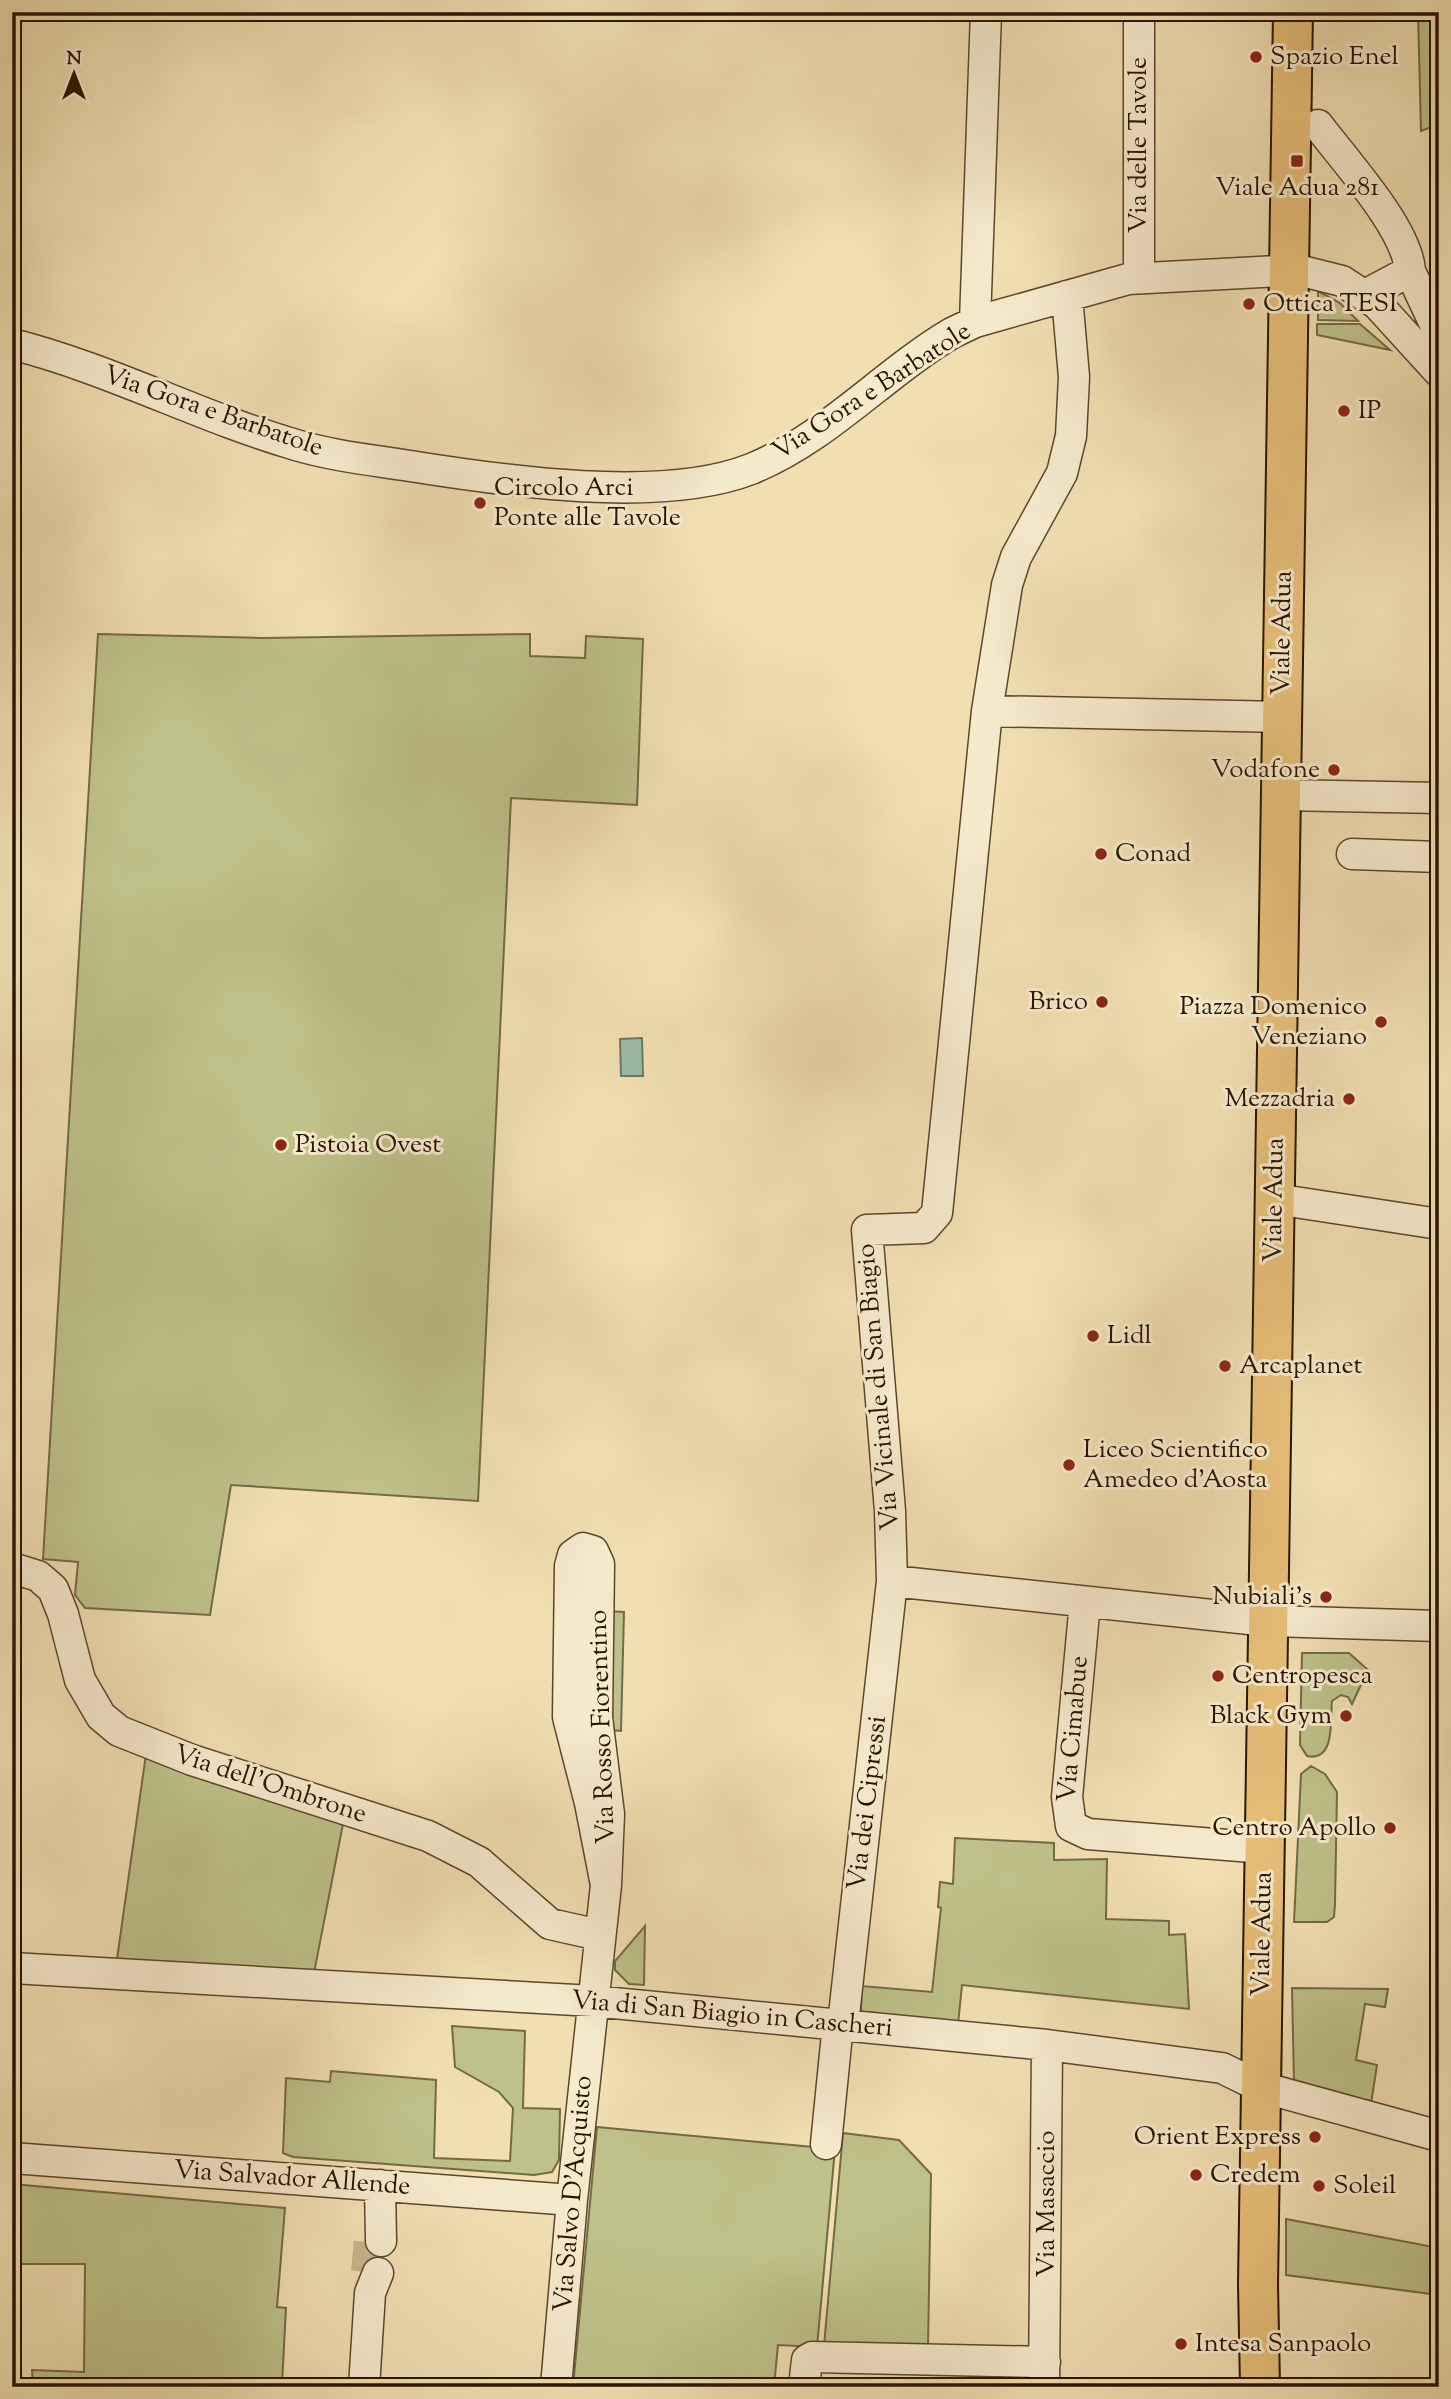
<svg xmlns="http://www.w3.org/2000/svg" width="1451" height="2399" font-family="'Sorts Mill Goudy',serif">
	<rect width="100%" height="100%" fill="#f1dfb2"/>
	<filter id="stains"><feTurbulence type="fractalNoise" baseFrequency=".00286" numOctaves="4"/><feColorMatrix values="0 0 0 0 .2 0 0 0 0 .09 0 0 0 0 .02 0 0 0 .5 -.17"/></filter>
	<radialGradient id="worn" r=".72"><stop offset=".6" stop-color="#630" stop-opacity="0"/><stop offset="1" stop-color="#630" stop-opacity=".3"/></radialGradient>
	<path fill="#bec189" stroke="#746a44" stroke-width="2" d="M 1418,12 L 1439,12 L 1439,124 L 1421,131 Z
		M 1318,291 L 1340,303 L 1358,321 L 1318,320 Z
		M 1317,324 L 1360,324 L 1390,350 L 1317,335 Z
		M 98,634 L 262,638 L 530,634 L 530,656 L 585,658 L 586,636 L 643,639 L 637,805 L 511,798 L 478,1501 L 231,1485 L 210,1615 L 85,1608 L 75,1595 L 78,1562 L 43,1559 Z
		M 607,1611 L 624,1612 L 621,1731 L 611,1730 Z
		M 1302,1653 L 1349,1653 L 1368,1670 L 1352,1704 L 1348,1697 L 1341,1695 L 1332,1701 C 1330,1719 1336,1762 1307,1756 L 1300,1745 Z
		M 146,1754 L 344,1819 L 314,1973 L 117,1959 Z
		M 1311,1766 L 1325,1774 L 1337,1792 L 1335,1904 L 1334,1917 L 1327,1922 L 1294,1922 L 1301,1774 Z
		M 955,1838 L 1054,1843 L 1054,1860 L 1107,1859 L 1106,1919 L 1169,1921 L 1169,1935 L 1185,1934 L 1189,2009 L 962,1985 L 958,2024 L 861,2011 L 862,1986 L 932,1992 L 941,1908 L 938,1907 L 940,1882 L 953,1884 Z
		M 645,1926 L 644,1985 L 629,1984 L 615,1970 L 615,1961 Z
		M 1292,1988 L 1388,1989 L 1385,2007 L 1365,2004 L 1356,2060 L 1377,2065 L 1371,2104 L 1294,2083 Z
		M 452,2026 L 525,2031 L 523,2108 L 560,2109 L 559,2160 L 552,2172 L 534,2175 L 293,2157 L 283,2153 L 286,2078 L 330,2082 L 331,2071 L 436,2080 L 434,2158 L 510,2161 L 513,2108 L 499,2092 L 455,2067 Z
		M 597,2127 L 835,2149 L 817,2347 L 778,2345 L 774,2387 L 573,2387 Z
		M 843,2133 L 899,2140 L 931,2174 L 928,2347 L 824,2346 Z
		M 12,2184 L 285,2208 L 277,2307 L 286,2308 L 282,2384 L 298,2387 L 33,2387 L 32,2370 L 84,2372 L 85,2264 L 12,2264 Z
		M 1286,2219 L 1439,2248 L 1439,2295 L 1286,2275 Z"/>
	<path fill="#9bbdaa" stroke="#6d7966" stroke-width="2" d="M 642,1038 L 643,1076 L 621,1076 L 620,1039 Z"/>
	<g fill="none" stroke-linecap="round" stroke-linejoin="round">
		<path stroke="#c9b68e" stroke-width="30" stroke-dasharray="30 15" stroke-linecap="butt" d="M 366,2272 L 369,2240"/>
		<defs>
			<path id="minor" d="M 1318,125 C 1344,160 1408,229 1410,271 L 1365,295
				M 1410,271 L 1439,333
				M 1139,278 L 1139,12
				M 975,322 L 986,12
				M 12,344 C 110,369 200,417 296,445 C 333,456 372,460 410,466 C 504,481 662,504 751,469 C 826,439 883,374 952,333 L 975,322 L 1128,279 L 1298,270 L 1342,281 L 1377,304 L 1439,372
				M 987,711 L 1282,717
				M 1281,795 L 1439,798
				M 1352,854 L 1439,857
				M 1275,1199 L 1439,1224
				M 12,1568 L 38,1576 L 53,1589 L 63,1614 L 80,1680 L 101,1716 L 119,1731 L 192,1760 L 428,1836 L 479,1862 L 550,1924 L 599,1935
				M 892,1581 L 1268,1621 L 1439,1626
				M 1085,1602 L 1067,1797 L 1071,1826 L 1088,1834 L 1265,1848
				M 12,1968 L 593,2001 L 1047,2045 L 1222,2068 L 1261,2087 L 1439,2136
				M 843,2024 L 892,1581 L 890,1511 L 867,1230 L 924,1228 L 937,1213 L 987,711 L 1007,585 L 1016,557 L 1062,473 L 1071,436 L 1074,377 L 1067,296
				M 826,2144 L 838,2024
				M 12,2158 L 572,2200
				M 380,2185 L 381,2241
				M 364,2387 L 370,2293 L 378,2273
				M 556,2387 L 572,2200 L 606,1885 L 609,1814 L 597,1718 L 599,1564 L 593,1551 L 583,1548 L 573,1555 L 570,1566 L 568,1717 L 590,1803 L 606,1885
				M 804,2387 L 807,2360 L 812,2357 L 1045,2362
				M 1044,2387 L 1047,2045"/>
			<path id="major" d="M 1260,2387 L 1258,2284 L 1293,12"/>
		</defs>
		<use href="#minor" stroke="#5b472c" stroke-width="33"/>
		<use href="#major" stroke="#291400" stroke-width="42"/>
		<use href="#minor" stroke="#f6eacd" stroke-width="30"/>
		<use href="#major" stroke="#e8c079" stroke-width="38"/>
	</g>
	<g fill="#8f2418" stroke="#f6eacd" stroke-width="2.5">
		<circle cx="1256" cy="57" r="7"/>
		<rect x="1290" y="154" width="14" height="14" rx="3.5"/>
		<circle cx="1249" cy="304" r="7"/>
		<circle cx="1344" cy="411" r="7"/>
		<circle cx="480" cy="503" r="7"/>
		<circle cx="1334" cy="770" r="7"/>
		<circle cx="1101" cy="854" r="7"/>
		<circle cx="1102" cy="1002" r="7"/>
		<circle cx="1381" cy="1022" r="7"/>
		<circle cx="1349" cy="1099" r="7"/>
		<circle cx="281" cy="1145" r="7"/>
		<circle cx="1093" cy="1336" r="7"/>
		<circle cx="1225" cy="1366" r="7"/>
		<circle cx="1069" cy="1465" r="7"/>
		<circle cx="1326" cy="1597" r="7"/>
		<circle cx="1218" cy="1676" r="7"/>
		<circle cx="1346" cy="1716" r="7"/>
		<circle cx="1390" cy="1828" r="7"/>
		<circle cx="1315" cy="2137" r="7"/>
		<circle cx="1196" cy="2175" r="7"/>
		<circle cx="1319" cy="2186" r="7"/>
		<circle cx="1181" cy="2344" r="7"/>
	</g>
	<g text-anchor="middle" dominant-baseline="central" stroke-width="6" stroke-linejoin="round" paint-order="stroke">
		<g font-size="26" fill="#291400" stroke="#f6eacd" text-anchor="start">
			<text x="1270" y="57">Spazio Enel</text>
			<text x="1297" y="188" text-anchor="middle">Viale Adua 281</text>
			<text x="1263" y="304">Ottica TESI</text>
			<text x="1358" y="411">IP</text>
			<text x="494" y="488">Circolo Arci<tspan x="494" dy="30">Ponte alle Tavole</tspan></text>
			<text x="1320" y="770" text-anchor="end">Vodafone</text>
			<text x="1115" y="854">Conad</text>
			<text x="1088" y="1002" text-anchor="end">Brico</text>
			<text x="1367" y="1007" text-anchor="end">Piazza Domenico<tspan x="1367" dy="30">Veneziano</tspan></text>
			<text x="1335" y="1099" text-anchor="end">Mezzadria</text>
			<text x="295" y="1145">Pistoia Ovest</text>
			<text x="1107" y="1336">Lidl</text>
			<text x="1239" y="1366">Arcaplanet</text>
			<text x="1083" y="1450">Liceo Scientifico<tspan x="1083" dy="30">Amedeo d'Aosta</tspan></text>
			<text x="1312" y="1597" text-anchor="end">Nubiali's</text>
			<text x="1232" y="1676">Centropesca</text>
			<text x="1332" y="1716" text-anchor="end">Black Gym</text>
			<text x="1376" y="1828" text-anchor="end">Centro Apollo</text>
			<text x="1301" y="2137" text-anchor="end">Orient Express</text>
			<text x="1210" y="2175">Credem</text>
			<text x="1333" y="2186">Soleil</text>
			<text x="1195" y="2344">Intesa Sanpaolo</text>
		</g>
		<g font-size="26" fill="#291400" stroke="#f6eacd">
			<text transform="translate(1139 145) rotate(-90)">Via delle Tavole</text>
			<text transform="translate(872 392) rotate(-33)">Via Gora e Barbatole</text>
			<text transform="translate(213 412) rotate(19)">Via Gora e Barbatole</text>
			<text transform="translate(1283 633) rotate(-89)">Viale Adua</text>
			<text transform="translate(1275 1200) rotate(-89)">Viale Adua</text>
			<text transform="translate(879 1387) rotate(-95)">Via Vicinale di San Biagio</text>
			<text transform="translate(603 1727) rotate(-92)">Via Rosso Fiorentino</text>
			<text transform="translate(1074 1729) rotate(-85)">Via Cimabue</text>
			<text transform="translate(270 1785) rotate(18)">Via dell'Ombrone</text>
			<text transform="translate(868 1803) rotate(-83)">Via dei Cipressi</text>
			<text transform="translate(1263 1934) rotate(-89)">Viale Adua</text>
			<text transform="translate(732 2015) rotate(5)">Via di San Biagio in Cascheri</text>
			<text transform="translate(292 2179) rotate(4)">Via Salvador Allende</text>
			<text transform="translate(574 2194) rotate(-85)">Via Salvo D'Acquisto</text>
			<text transform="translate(1047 2204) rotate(-90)">Via Masaccio</text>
		</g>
	</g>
	<rect width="1451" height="2399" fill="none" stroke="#f1dfb2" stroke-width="42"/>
	<rect x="14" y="14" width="1423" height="2371" fill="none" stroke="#291400" stroke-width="3.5"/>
	<rect x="21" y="21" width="1409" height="2357" fill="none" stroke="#291400" stroke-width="2"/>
	<g transform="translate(74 74)" stroke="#f6eacd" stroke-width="5" paint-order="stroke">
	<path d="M0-5L12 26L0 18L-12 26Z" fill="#291400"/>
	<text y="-10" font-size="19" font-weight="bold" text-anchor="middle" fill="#291400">N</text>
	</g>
	<rect width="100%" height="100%" filter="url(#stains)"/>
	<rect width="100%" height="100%" fill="url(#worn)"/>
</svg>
